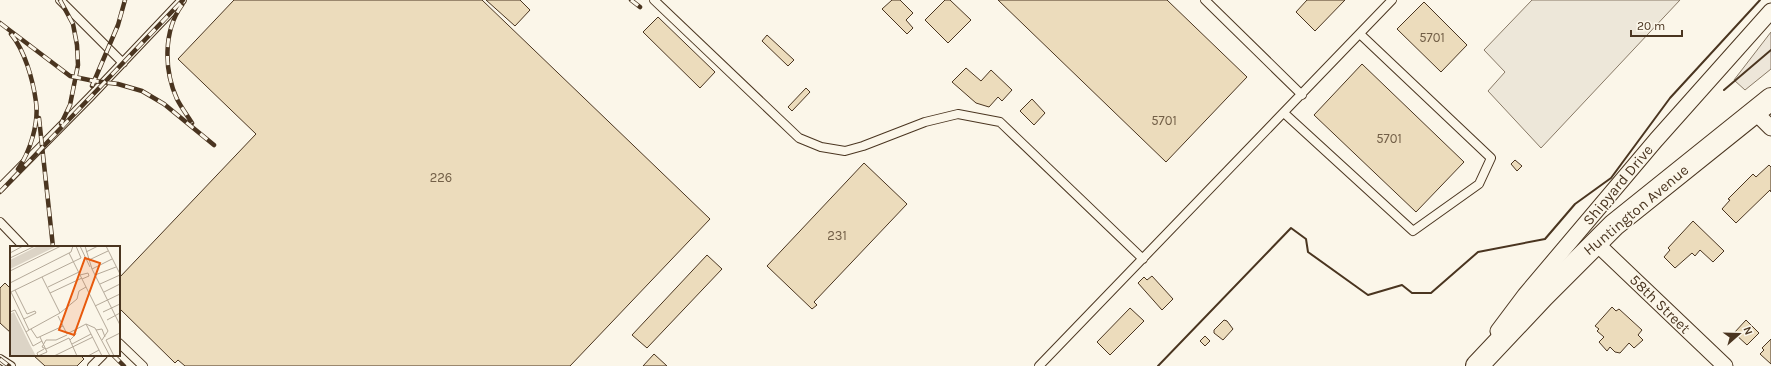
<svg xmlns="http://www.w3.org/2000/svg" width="1771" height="366" font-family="Karla,sans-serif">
	<rect width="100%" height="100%" fill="#fbf6e9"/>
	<path fill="#ede6d9" stroke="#887966" d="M 1771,32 L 1771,69 L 1745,90 L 1734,80 Z"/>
	<path fill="#ede7d9" stroke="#887966" d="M 1532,0 L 1680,0 L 1541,148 L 1488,91 L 1505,72 L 1484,50 Z"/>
	<path fill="#ecdcbc" stroke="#4a3520" d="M 234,0 L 482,0 L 710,219 L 570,366 L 185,366 L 178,360 L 175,363 L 119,308 L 119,278 L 256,134 L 178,59 Z
		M 486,0 L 520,0 L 530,10 L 515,26 Z
		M 892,0 L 900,0 L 913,13 L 906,20 L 913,28 L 907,34 L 882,9 Z
		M 945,0 L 950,0 L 971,20 L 948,43 L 925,20 Z
		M 998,0 L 1167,0 L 1247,77 L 1166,162 Z
		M 1307,0 L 1345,0 L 1315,31 L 1296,12 Z
		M 1424,2 L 1467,45 L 1441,72 L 1397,29 Z
		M 658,17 L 715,72 L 700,88 L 643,32 Z
		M 767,35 L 794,60 L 788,66 L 762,41 Z
		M 1362,64 L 1464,162 L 1416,212 L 1314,115 Z
		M 966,68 L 981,81 L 991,70 L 1012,90 L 1002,101 L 998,97 L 989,107 L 976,103 L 952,82 Z
		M 806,88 L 810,92 L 792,111 L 788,107 Z
		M 1032,99 L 1045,113 L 1034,125 L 1020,111 Z
		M 1515,160 L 1522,166 L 1517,171 L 1511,164 Z
		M 864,163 L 907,204 L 814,302 L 817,305 L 812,309 L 767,266 Z
		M 1769,165 L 1771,167 L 1771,192 L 1770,190 L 1736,223 L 1722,209 L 1730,200 L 1728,199 L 1753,174 L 1756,177 Z
		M 1693,221 L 1724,251 L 1713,262 L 1700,250 L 1695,256 L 1692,253 L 1675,268 L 1664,257 L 1670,250 L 1668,248 Z
		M 707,255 L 722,269 L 647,348 L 632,335 Z
		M 1152,276 L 1173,299 L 1162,310 L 1138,283 L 1144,277 L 1147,280 Z
		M 5,283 L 11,289 L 11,333 L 0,323 L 0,288 Z
		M 1612,307 L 1616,311 L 1619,309 L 1642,330 L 1638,335 L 1643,340 L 1634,348 L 1629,343 L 1620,353 L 1615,352 L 1610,347 L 1607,351 L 1599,342 L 1604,337 L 1597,331 L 1599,329 L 1595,326 Z
		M 1130,308 L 1144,321 L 1110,355 L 1097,342 Z
		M 1224,320 L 1227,321 L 1233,329 L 1223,340 L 1214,333 L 1214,330 Z
		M 1746,320 L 1759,333 L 1747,345 L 1734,333 Z
		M 1205,336 L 1210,341 L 1205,346 L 1200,341 Z
		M 1771,339 L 1771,364 L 1760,354 L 1764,350 L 1762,348 Z
		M 654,354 L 667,366 L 643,366 Z
		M 33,355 L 80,355 L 84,359 L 77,366 L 45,366 Z"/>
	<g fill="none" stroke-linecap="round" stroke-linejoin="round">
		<defs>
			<path id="service" d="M 60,0 L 123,63
				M 654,0 L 799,138 L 821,147 L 845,151 L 863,146 L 925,122 L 958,114 L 1000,122 L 1143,259
				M 1205,0 L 1302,95
				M 1284,113 L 1413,231 L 1479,184 L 1491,158 L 1360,34
				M 0,188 L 90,97 L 182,0
				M 0,222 L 24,247
				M 119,343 L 143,366
				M 0,359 L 11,366
				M 92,366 L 103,355
				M 1039,366 L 1392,0"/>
			<path id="minor" d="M 1755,112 L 1771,128
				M 1595,242 L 1725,366
				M 1498,331 L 1525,295 L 1656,140 L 1771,11"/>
			<path id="primary" d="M 1477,366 L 1543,296 L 1614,225 L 1771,99"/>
		</defs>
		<use href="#service" stroke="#4a3520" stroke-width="10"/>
		<use href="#minor" stroke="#4a3520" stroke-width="17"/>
		<use href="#primary" stroke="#4a3520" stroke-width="24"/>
		<use href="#service" stroke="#fbf6e9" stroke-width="8"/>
		<use href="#minor" stroke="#fbf6e9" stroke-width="15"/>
		<use href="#primary" stroke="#fbf6e9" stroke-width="22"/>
		<defs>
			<path id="rail" d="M 60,0 L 73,24 L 77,45 L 78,65 L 70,105 L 61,124
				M 631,0 L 640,7
				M 182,5 C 163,31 164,71 177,99 C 181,107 187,115 192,123
				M 0,23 L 70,76 L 94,81 L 118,84 L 142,91 L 164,104 L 214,145
				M 11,34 C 25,51 33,80 36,102 C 39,123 30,152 18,169
				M 92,86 L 118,25 L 125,0
				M 39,118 L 53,247
				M 0,192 L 183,0
				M 113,355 L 124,366
				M 0,359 L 9,366"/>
		</defs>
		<use href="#rail" stroke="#4a3520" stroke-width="4.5"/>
		<use href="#rail" stroke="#fbf6e9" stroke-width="3" stroke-dasharray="9" stroke-linecap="butt"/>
		<path stroke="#4a3520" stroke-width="2" d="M 1724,90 L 1771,50
			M 1158,366 L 1291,228 L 1306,239 L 1308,252 L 1368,295 L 1402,285 L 1412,293 L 1431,293 L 1478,252 L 1545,239 L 1575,204 L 1611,178 L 1670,98 L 1760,0"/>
	</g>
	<g text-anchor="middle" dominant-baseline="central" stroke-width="3" stroke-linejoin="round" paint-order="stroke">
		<g font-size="13" fill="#725f47">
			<text x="1432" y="37">5701</text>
			<text x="1164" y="120">5701</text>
			<text x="1389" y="138">5701</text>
			<text x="441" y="177">226</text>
			<text x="837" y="235">231</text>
		</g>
		<g font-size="15" fill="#4a3520" stroke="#fbf6e9">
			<text transform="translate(1618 185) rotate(-50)">Shipyard Drive</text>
			<text transform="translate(1636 210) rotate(-40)">Huntington Avenue</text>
			<text transform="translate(1660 304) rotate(44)">58th Street</text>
		</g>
	</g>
	<g transform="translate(10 246)">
		<rect width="110" height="110" fill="#fbf6e9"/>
		<path d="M 28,0 L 47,0 L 0,23 L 0,14 ZM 4,66 L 20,99 L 26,110 L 0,110 L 0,68 Z" fill="#dcd4c6"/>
		<path fill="none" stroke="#b4a999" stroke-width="1" d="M 70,0 L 80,21M 75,0 L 82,23 L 110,79M 96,0 L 110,28M 76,6 L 88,0M 0,7 L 13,0M 59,7 L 98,85 L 92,94M 0,12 L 25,0M 79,14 L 98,5M 82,23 L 102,13M 0,25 L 51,0M 70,29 L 78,27 L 79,30 L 72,33M 85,29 L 106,21M 0,37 L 61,6 L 63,0M 90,38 L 110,29M 38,41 L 69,26M 5,44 L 17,68 L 25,65 L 26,67 L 14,73M 1,46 L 19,84 L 50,67 L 32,31M 1,46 L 71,12 L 66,0M 94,46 L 110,38M 40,47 L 72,32M 85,60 L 110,48M 0,66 L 5,64 L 16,86 L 19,84M 93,66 L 110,58M 50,67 L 67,53 L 69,45 L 76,41M 48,70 L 57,88M 97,74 L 110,67M 76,78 L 85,82 L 100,110M 21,83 L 27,92 L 53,80M 86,84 L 92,83 L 95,91M 16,86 L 23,100 L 32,95M 57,88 L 76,78 L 92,110M 57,89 L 46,94 L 36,94 L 32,101 L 36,103 L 59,92M 30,91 L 37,106 L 28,110 L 27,107 L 34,103M 59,92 L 67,110M 60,94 L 66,88 L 64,84M 62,98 L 81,88M 44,110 L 83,91M 78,110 L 89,104M 104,110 L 96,94 L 110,87"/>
		<path fill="#e8590c" fill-opacity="0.15" stroke="#e8590c" stroke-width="2" d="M 75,12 L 90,17 L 64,89 L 49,84 Z"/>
		<rect width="110" height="110" fill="none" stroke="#4a3520" stroke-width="2"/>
	</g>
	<g transform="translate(1739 334) rotate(70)" stroke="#fbf6e9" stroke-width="3" paint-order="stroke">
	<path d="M0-3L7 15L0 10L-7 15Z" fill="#4a3520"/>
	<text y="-6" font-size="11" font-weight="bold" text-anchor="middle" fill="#4a3520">N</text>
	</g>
	<path d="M1631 30v6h51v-6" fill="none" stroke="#4a3520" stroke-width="2"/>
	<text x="1637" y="30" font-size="12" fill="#4a3520" stroke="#fbf6e9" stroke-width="3" paint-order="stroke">20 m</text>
</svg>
